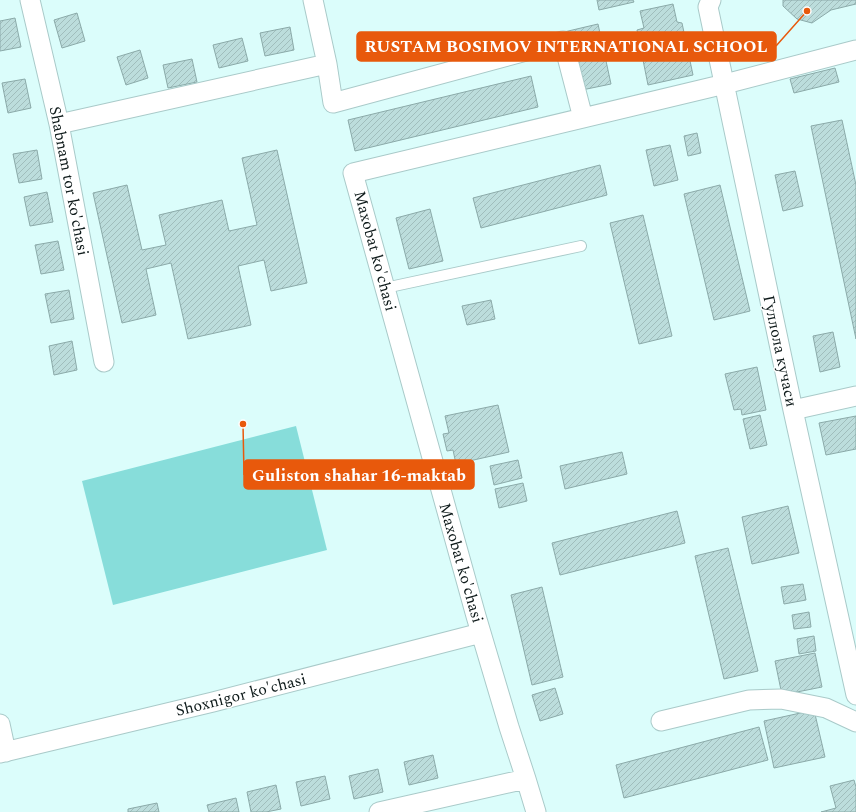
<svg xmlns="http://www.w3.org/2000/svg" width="856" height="812" font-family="Spectral,serif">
	<defs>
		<pattern id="building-hatch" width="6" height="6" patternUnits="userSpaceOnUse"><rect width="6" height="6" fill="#bcdddc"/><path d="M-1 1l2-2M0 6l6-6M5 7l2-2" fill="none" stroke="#a0bdbc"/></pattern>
	</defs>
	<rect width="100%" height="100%" fill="#dbfdfb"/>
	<path fill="#87ddda" d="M 296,426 L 327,550 L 113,605 L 82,481 Z"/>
	<path fill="url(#building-hatch)" stroke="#8baaa9" d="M 597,0 L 633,0 L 634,2 L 599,10 Z
		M 783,0 L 856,0 L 856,4 L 831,10 L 812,23 L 797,19 L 783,6 Z
		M 673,4 L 677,22 L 682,23 L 693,75 L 648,85 L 637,30 L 644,28 L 640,11 Z
		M 77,13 L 85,41 L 62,48 L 54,20 Z
		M 15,18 L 21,47 L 0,51 L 0,21 Z
		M 598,24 L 611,84 L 577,91 L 564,32 Z
		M 290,27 L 294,50 L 265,56 L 260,33 Z
		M 242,38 L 248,61 L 219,68 L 213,45 Z
		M 140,50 L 148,78 L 126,85 L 117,57 Z
		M 192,59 L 197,82 L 168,88 L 163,65 Z
		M 835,68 L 839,82 L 794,93 L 790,79 Z
		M 531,76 L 538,107 L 355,151 L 348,120 Z
		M 25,79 L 31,108 L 8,113 L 2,83 Z
		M 842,120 L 856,185 L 856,339 L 811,126 Z
		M 697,133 L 701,153 L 688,156 L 684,136 Z
		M 670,145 L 678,180 L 654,186 L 646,150 Z
		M 37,150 L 42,179 L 19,183 L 13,154 Z
		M 277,150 L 307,283 L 271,291 L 264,260 L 238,266 L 251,325 L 188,339 L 171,263 L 146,269 L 156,315 L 122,323 L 93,193 L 127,185 L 142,250 L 166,245 L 159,215 L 222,200 L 229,231 L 257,225 L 242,158 Z
		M 600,165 L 607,195 L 481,228 L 473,198 Z
		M 795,171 L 803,206 L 783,211 L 775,175 Z
		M 720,185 L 750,311 L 714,320 L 684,194 Z
		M 47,192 L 53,222 L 30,226 L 24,197 Z
		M 430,209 L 443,261 L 409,269 L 396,218 Z
		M 643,215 L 672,336 L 639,344 L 610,223 Z
		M 58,241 L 64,270 L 41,274 L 35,245 Z
		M 69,290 L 74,319 L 51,323 L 45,294 Z
		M 491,300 L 495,319 L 467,325 L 462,306 Z
		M 833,332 L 840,367 L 820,372 L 813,336 Z
		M 72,341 L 77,370 L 54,375 L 49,346 Z
		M 757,367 L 766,410 L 742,415 L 741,409 L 734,410 L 725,374 Z
		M 498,405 L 509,452 L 456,464 L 453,450 L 447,451 L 443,434 L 449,433 L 445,416 Z
		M 760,415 L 767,445 L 750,449 L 743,419 Z
		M 856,416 L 856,449 L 826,455 L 819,423 Z
		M 622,452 L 627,474 L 565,489 L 560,466 Z
		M 518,460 L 522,478 L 494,485 L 490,466 Z
		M 523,483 L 527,501 L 499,508 L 495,489 Z
		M 788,506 L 799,553 L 752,564 L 742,517 Z
		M 677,511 L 685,543 L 560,575 L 552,543 Z
		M 728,548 L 758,671 L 724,679 L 695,556 Z
		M 803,584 L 806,600 L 784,604 L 781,587 Z
		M 542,587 L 563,677 L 532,685 L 511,595 Z
		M 809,612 L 811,627 L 794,629 L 792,615 Z
		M 814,636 L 816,651 L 799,654 L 797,639 Z
		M 815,653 L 822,687 L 782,695 L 775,661 Z
		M 555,688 L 563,714 L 540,721 L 532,695 Z
		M 814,710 L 825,757 L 774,768 L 764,721 Z
		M 759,727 L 768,760 L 624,798 L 616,765 Z
		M 433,755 L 438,778 L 409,785 L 404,762 Z
		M 378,769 L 383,792 L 354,799 L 349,776 Z
		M 325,776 L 330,799 L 301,806 L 296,782 Z
		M 854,780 L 856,787 L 856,812 L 821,812 L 836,808 L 830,786 Z
		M 276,785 L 281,809 L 266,812 L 251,812 L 247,792 Z
		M 236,798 L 239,812 L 209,812 L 207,805 Z
		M 157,803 L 159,812 L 128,812 L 128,809 Z"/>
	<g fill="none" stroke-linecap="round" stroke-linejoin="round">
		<defs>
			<path id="service" d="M 385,288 L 581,246"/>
			<path id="minor" d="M 30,0 L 59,124 L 104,362
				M 313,0 L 327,64 L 333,103 L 563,41 L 583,118
				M 711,0 L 708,7 L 793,410 L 856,695
				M 59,124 L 327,64
				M 793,410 L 856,396
				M 661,721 L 749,700 L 781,699 L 826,708 L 856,722
				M 0,724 L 6,752
				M 0,753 L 213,702 L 481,633
				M 379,812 L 526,779
				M 536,812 L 526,779 L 509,727 L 476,616 L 353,173 L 725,84 L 856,50"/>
		</defs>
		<use href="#service" stroke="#a9cac9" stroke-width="12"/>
		<use href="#minor" stroke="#a9cac9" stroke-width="21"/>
		<use href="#service" stroke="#fff" stroke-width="10"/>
		<use href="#minor" stroke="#fff" stroke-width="19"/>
	</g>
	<g text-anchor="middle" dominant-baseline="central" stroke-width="3" stroke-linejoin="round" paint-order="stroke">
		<g font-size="16" fill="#0d1919" stroke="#fff">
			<text transform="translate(69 181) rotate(79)">Shabnam tor ko'chasi</text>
			<text transform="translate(375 251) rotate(75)">Maxobat ko'chasi</text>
			<text transform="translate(780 351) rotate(78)">Гуллола кучаси</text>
			<text transform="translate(461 563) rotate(74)">Maxobat ko'chasi</text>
			<text transform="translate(241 695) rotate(-14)">Shoxnigor ko'chasi</text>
		</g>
	</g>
	<path fill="none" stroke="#e8590c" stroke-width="1.5" d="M807 11L776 46M243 424L244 475"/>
	<g fill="#e8590c" stroke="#fff" stroke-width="1.5">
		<circle cx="807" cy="11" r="4"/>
		<circle cx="243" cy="424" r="4"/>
	</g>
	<g fill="#e8590c" stroke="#e8590c" stroke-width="1.5">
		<rect x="357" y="32" width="419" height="29" rx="4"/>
		<rect x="244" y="460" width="230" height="29" rx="4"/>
	</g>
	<g font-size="17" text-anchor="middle" font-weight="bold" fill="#fff">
		<text x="566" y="52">RUSTAM BOSIMOV INTERNATIONAL SCHOOL</text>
		<text x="359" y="481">Guliston shahar 16-maktab</text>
	</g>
</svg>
